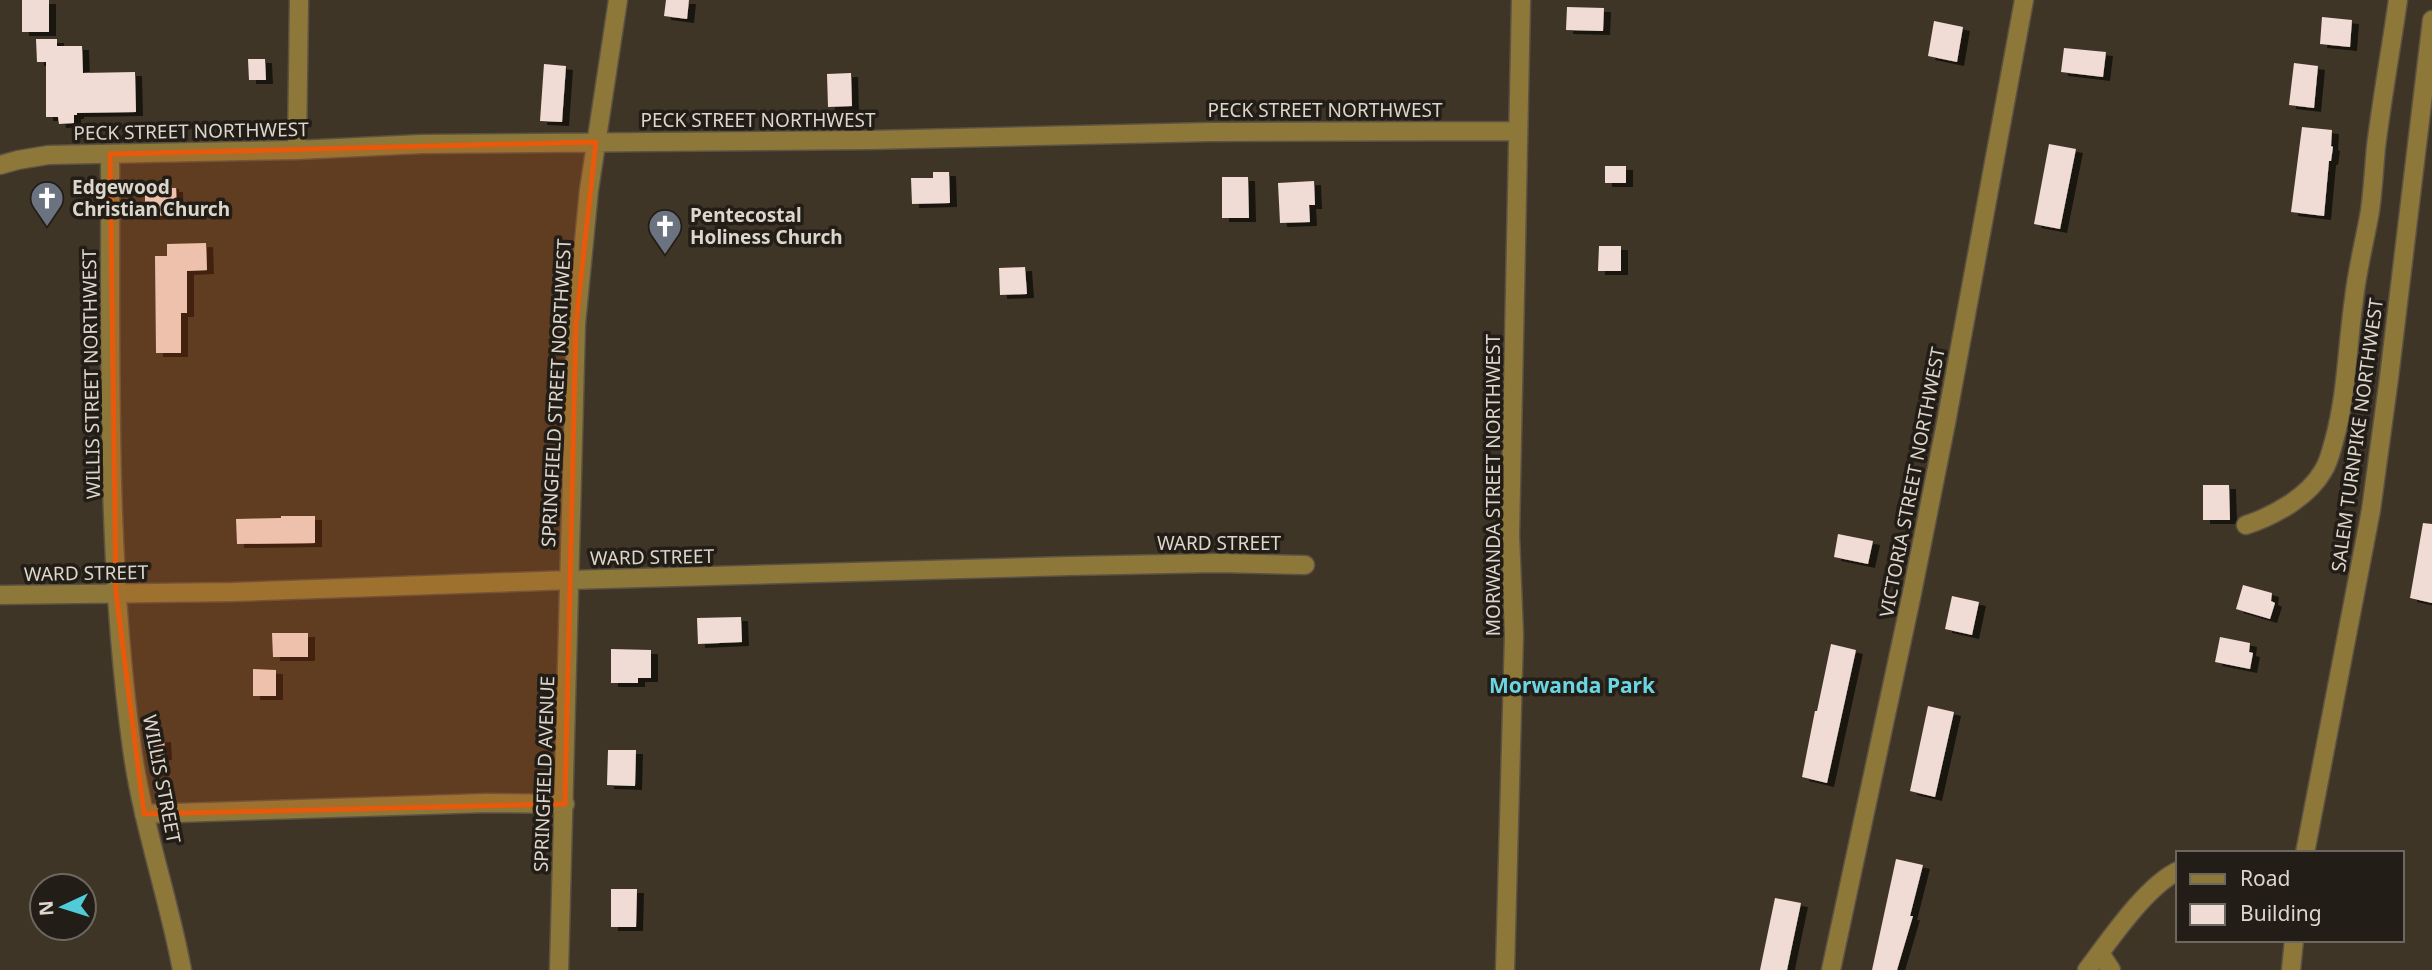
<svg xmlns="http://www.w3.org/2000/svg" width="2432" height="970" font-family="'Noto Sans',sans-serif">
	<defs>
		<filter id="shadow"><feDropShadow dx="7" dy="4" stdDeviation="0" flood-color="#0009"/></filter>
	</defs>
	<rect width="100%" height="100%" fill="#3f3526"/>
	<path fill="#f1dbd5" filter="url(#shadow)" d="M 22,0 L 49,0 L 49,32 L 22,32 Z
		M 666,0 L 689,0 L 687,19 L 664,16 Z
		M 1567,7 L 1604,8 L 1603,31 L 1566,30 Z
		M 2322,17 L 2352,20 L 2350,47 L 2320,44 Z
		M 1934,21 L 1963,27 L 1957,62 L 1928,56 Z
		M 36,39 L 57,39 L 57,46 L 82,46 L 83,73 L 135,72 L 136,112 L 77,113 L 77,115 L 74,115 L 74,123 L 59,124 L 58,117 L 46,117 L 46,62 L 37,62 Z
		M 2064,48 L 2106,52 L 2103,77 L 2061,72 Z
		M 248,59 L 265,59 L 266,80 L 249,80 Z
		M 2294,63 L 2318,66 L 2314,108 L 2289,105 Z
		M 544,64 L 566,66 L 562,122 L 540,121 Z
		M 851,73 L 852,106 L 828,107 L 827,74 Z
		M 2302,127 L 2332,130 L 2331,146 L 2333,147 L 2331,161 L 2329,161 L 2324,216 L 2291,212 Z
		M 2049,144 L 2076,149 L 2060,229 L 2034,224 Z
		M 1605,166 L 1626,166 L 1626,183 L 1605,183 Z
		M 933,172 L 949,172 L 950,203 L 912,204 L 911,178 L 933,178 Z
		M 1222,177 L 1248,177 L 1249,218 L 1222,218 Z
		M 1314,181 L 1315,205 L 1309,205 L 1310,222 L 1280,223 L 1278,183 Z
		M 172,185 L 172,188 L 176,188 L 177,215 L 145,216 L 145,190 L 149,190 L 148,186 Z
		M 206,243 L 207,270 L 187,271 L 187,313 L 181,313 L 181,353 L 156,353 L 155,256 L 167,256 L 167,244 Z
		M 1599,246 L 1621,246 L 1621,271 L 1598,271 Z
		M 1025,267 L 1027,294 L 1000,295 L 999,268 Z
		M 2203,485 L 2229,485 L 2230,520 L 2203,520 Z
		M 281,516 L 315,516 L 315,543 L 237,544 L 236,519 L 281,518 Z
		M 2423,523 L 2432,524 L 2432,603 L 2410,598 Z
		M 1838,534 L 1873,541 L 1868,564 L 1834,557 Z
		M 2243,585 L 2272,593 L 2271,601 L 2275,603 L 2270,619 L 2236,609 Z
		M 1952,596 L 1979,602 L 1972,635 L 1945,629 Z
		M 741,617 L 742,642 L 698,644 L 697,618 Z
		M 272,633 L 308,633 L 308,657 L 273,657 Z
		M 2220,637 L 2250,643 L 2249,652 L 2253,653 L 2250,669 L 2215,662 Z
		M 1831,644 L 1856,650 L 1827,783 L 1802,777 L 1815,711 L 1817,711 Z
		M 611,649 L 651,650 L 651,678 L 638,678 L 638,683 L 611,683 Z
		M 253,669 L 276,670 L 276,696 L 253,696 Z
		M 1928,706 L 1954,712 L 1935,797 L 1910,791 Z
		M 164,738 L 165,756 L 149,757 L 148,739 Z
		M 608,750 L 636,750 L 635,786 L 607,785 Z
		M 1896,859 L 1923,865 L 1910,916 L 1913,916 L 1897,970 L 1872,970 Z
		M 611,889 L 637,889 L 636,927 L 611,927 Z
		M 1775,898 L 1801,903 L 1787,970 L 1760,970 Z"/>
	<g fill="none" stroke-linecap="round" stroke-linejoin="round">
		<defs>
			<path id="minor" d="M 297,150 L 299,0
				M 110,154 C 111,350 105,554 132,748 C 142,823 168,895 182,970
				M 0,165 L 18,160 L 48,155 L 297,150 L 421,144 L 870,140 L 1210,132 L 1517,131
				M 2246,525 C 2274,516 2308,497 2323,471 C 2329,462 2331,451 2334,441 C 2347,394 2347,347 2354,299 C 2357,270 2365,240 2370,211 C 2373,190 2374,168 2376,147 C 2382,98 2391,49 2398,0
				M 0,595 L 232,592 L 570,580 L 1069,566 L 1217,563 L 1305,565
				M 144,814 L 488,803 L 565,804
				M 2305,853 L 2371,510 L 2389,378 L 2432,20
				M 2100,953 L 2111,970
				M 559,970 L 576,324 L 589,190 L 618,0
				M 1505,970 L 1514,635 L 1510,535 L 1521,0
				M 1831,970 L 1911,598 L 1946,423 L 2024,0
				M 2087,970 C 2109,941 2146,886 2178,871
				M 2291,970 L 2294,940"/>
		</defs>
		<use href="#minor" stroke="#5b5244" stroke-width="21"/>
		<use href="#minor" stroke="#8d7739" stroke-width="18"/>
	</g>
	<path fill="#e8590c" fill-opacity="0.2" stroke="#e8590c" stroke-width="5" stroke-linejoin="round" d="M 596,142 L 576,324 L 565,804 L 144,814 L 116,593 L 110,154 Z"/>
	<defs>
		<symbol id="church-pin" viewBox="-11 -11 22 30"><path d="M0 17L-7.5 6A9.5 9.5 0 1 1 7.5 6Z" fill="#6b7280" stroke="#221d16"/><path d="M-1.2-6h2.4v3.5h3.3v2.4h-3.3V6h-2.4V-.1h-3.3v-2.4h3.3Z" fill="#fff"/></symbol>
	</defs>
	<g fill-rule="evenodd">
		<use href="#church-pin" x="28" y="179" width="38" height="52"/>
		<use href="#church-pin" x="646" y="207" width="38" height="52"/>
	</g>
	<g text-anchor="middle" dominant-baseline="central" stroke-width="7" stroke-linejoin="round" paint-order="stroke">
		<g font-size="19" fill="#dcd6cc" stroke="#221d16">
			<text x="1325" y="110">PECK STREET NORTHWEST</text>
			<text x="758" y="120">PECK STREET NORTHWEST</text>
			<text transform="translate(191 131) rotate(-1)">PECK STREET NORTHWEST</text>
			<text transform="translate(91 374) rotate(-91)">WILLIS STREET NORTHWEST</text>
			<text transform="translate(556 393) rotate(-87)">SPRINGFIELD STREET NORTHWEST</text>
			<text transform="translate(2357 435) rotate(-82)">SALEM TURNPIKE NORTHWEST</text>
			<text transform="translate(1912 482) rotate(-79)">VICTORIA STREET NORTHWEST</text>
			<text transform="translate(1493 485) rotate(-90)">MORWANDA STREET NORTHWEST</text>
			<text x="1219" y="543">WARD STREET</text>
			<text transform="translate(652 557) rotate(-1)">WARD STREET</text>
			<text transform="translate(86 573) rotate(-1)">WARD STREET</text>
			<text transform="translate(544 774) rotate(-88)">SPRINGFIELD AVENUE</text>
			<text transform="translate(162 779) rotate(79)">WILLIS STREET</text>
		</g>
		<g font-size="19" font-weight="bold" fill="#dcd6cc" stroke="#221d16" text-anchor="start">
			<text x="72" y="187">Edgewood<tspan x="72" dy="22">Christian Church</tspan></text>
			<text x="690" y="215">Pentecostal<tspan x="690" dy="22">Holiness Church</tspan></text>
		</g>
		<g font-size="21" font-weight="bold" fill="#6bd6e3" stroke="#221d16">
			<text x="1572" y="685">Morwanda Park</text>
		</g>
	</g>
	<rect x="2176" y="851" width="228" height="91" fill="#221d16" stroke="#6c675f" stroke-width="2"/>
	<rect x="2190" y="874" width="35" height="10" fill="#8d7739" stroke="#6c675f" stroke-width="2"/>
	<text x="2240" y="886" font-size="21" fill="#dcd6cc">Road</text>
	<rect x="2190" y="904" width="35" height="21" fill="#f1dbd5" stroke="#6c675f" stroke-width="2"/>
	<text x="2240" y="921" font-size="21" fill="#dcd6cc">Building</text>
	<g transform="translate(63 907) rotate(266)"><circle r="33" fill="#221d16" stroke="#6c675f" stroke-width="2"/>
	<path d="M0-5L12 26L0 18L-12 26Z" fill="#52cbd9"/>
	<text y="-10" font-size="19" font-weight="bold" text-anchor="middle" fill="#dcd6cc">N</text>
	</g>
</svg>
